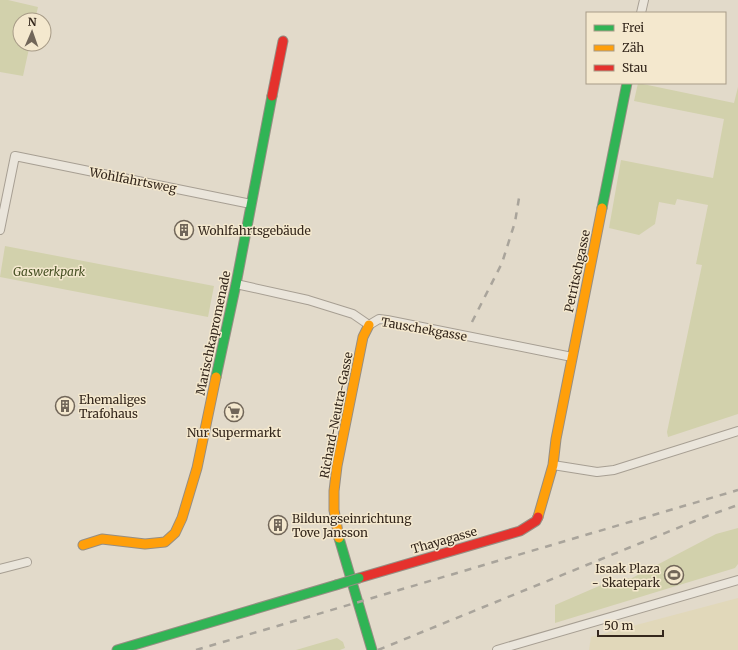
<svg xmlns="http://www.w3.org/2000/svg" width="738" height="650" font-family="Merriweather,serif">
	<rect width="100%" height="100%" fill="#e2daca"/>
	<path fill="#e1d8ba" d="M 738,598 L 738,650 L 589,650 L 591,637 Z"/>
	<path fill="#d2d1ac" d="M 0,0 L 8,0 L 38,7 L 35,20 L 20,20 L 20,44 L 30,44 L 23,76 L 0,72 Z
		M 638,83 L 734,103 L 738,87 L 738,414 L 668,437 L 667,432 L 702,265 L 696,264 L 708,205 L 677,199 L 675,205 L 659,202 L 655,224 L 639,235 L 609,228 L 621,160 L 713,178 L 724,119 L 634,101 Z
		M 5,246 L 214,286 L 208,317 L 0,277 Z
		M 738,528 L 738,564 L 735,568 L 555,623 L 555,605 L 613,580 L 632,578 L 716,534 Z
		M 337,638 L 343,642 L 345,648 L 340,650 L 296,650 Z"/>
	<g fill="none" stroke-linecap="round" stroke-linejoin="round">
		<defs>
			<path id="street" d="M 641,13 L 644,0
				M 0,230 L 15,156 L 251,204
				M 236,284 L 308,300 L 353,314 L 369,325 L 379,319 L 387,320 L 572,357
				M 553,465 L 597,472 L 614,470 L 738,431
				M 0,569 L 27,562
				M 497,650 L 738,580"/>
			<path id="fast" d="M 602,208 L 627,83
				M 216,377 L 236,284 L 272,96
				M 339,538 L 372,650
				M 117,650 L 336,585"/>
			<path id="slow" d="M 538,517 L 553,465 L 556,439 L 602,208
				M 339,538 L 334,510 L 334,491 L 337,466 L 363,337 L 369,325
				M 83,545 L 102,539 L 145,544 L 165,542 L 175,533 L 182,518 L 197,468 L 216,377"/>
			<path id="jam" d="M 272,96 L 283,41
				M 359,578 L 520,531 L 536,521 L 538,517"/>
		</defs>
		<use href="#street" stroke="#a79f93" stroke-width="10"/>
		<use href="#fast" stroke="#968e83" stroke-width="11"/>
		<use href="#slow" stroke="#968e83" stroke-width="11"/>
		<use href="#jam" stroke="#968e83" stroke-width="11"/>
		<use href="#street" stroke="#eae5db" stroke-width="8"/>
		<use href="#fast" stroke="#30b455" stroke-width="9"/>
		<use href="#slow" stroke="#ff9f0a" stroke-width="9"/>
		<use href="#jam" stroke="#e5322d" stroke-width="9"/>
		<path stroke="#a9a49b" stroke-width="2.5" stroke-dasharray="7 7" stroke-linecap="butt" d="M 472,322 L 502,263 L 515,222 L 519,198
			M 196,650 L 738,490
			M 378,650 L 707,516 L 738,505"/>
		<defs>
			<path id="fast-bridge" d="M 336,585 L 359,578"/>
		</defs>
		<use href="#fast-bridge" stroke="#968e83" stroke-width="11" stroke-linecap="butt"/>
		<use href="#fast-bridge" stroke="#30b455" stroke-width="9"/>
	</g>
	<defs>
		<symbol id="building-ring" viewBox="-11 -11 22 22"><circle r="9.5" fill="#f4e8ce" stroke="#716659" stroke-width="1.5"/><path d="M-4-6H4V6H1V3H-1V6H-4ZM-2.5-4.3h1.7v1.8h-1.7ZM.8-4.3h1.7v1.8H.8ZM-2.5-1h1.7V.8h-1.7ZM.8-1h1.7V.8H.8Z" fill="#716659"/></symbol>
		<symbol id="supermarket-ring" viewBox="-11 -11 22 22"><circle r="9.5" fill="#f4e8ce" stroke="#716659" stroke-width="1.5"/><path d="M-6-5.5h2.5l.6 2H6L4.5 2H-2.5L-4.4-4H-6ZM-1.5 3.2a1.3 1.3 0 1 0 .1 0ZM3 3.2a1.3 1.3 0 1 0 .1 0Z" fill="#716659"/></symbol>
		<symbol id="stadium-ring" viewBox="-11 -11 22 22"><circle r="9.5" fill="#f4e8ce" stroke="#716659" stroke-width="1.5"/><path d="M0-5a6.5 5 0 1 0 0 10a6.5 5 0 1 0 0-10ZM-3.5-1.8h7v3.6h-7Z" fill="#716659"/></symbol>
	</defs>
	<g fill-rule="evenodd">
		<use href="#building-ring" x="173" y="219" width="22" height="22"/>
		<use href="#building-ring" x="54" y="395" width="22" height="22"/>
		<use href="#supermarket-ring" x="223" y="401" width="22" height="22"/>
		<use href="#building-ring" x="267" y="514" width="22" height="22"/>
		<use href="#stadium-ring" x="663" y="564" width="22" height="22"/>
	</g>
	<g text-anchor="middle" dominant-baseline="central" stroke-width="3" stroke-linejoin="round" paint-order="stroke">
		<g font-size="12" fill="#34271c" stroke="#f4e8ce">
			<text transform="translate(133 180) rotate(11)">Wohlfahrtsweg</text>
			<text transform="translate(577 271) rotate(-78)">Petritschgasse</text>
			<text transform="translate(424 329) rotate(10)">Tauschekgasse</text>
			<text transform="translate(213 333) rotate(-78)">Marischkapromenade</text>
			<text transform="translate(336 415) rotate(-79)">Richard-Neutra-Gasse</text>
			<text transform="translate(444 540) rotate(-16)">Thayagasse</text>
		</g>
		<g font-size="12" fill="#34271c" stroke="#f4e8ce" text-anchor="start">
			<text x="198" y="230">Wohlfahrtsgebäude</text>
			<text x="79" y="399">Ehemaliges<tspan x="79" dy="14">Trafohaus</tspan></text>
			<text x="234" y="432" text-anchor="middle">Nur Supermarkt</text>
			<text x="292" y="518">Bildungseinrichtung<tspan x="292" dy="14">Tove Jansson</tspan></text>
			<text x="660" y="568" text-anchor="end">Isaak Plaza<tspan x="660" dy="14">- Skatepark</tspan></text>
		</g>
		<g font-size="12" font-style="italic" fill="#465023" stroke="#f4e8ce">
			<text x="49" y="271">Gaswerkpark</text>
		</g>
	</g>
	<rect x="586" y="12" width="140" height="72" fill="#f4e8ce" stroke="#a79b87"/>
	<rect x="594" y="25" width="20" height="6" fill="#30b455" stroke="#a79b87"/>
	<text x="622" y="32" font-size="12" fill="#34271c">Frei</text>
	<rect x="594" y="45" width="20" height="6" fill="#ff9f0a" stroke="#a79b87"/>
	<text x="622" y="52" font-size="12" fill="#34271c">Zäh</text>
	<rect x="594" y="65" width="20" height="6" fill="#e5322d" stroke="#a79b87"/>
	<text x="622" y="72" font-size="12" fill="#34271c">Stau</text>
	<g transform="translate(32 32) rotate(2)"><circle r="19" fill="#f4e8ce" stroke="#a79b87"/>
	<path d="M0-3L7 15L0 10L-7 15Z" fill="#716659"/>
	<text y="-6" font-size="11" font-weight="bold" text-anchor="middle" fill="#34271c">N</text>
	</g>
	<path d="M598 630v6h65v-6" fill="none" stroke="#34271c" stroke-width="2"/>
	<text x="604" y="630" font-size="12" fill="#34271c" stroke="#f4e8ce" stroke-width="3" paint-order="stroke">50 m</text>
</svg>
